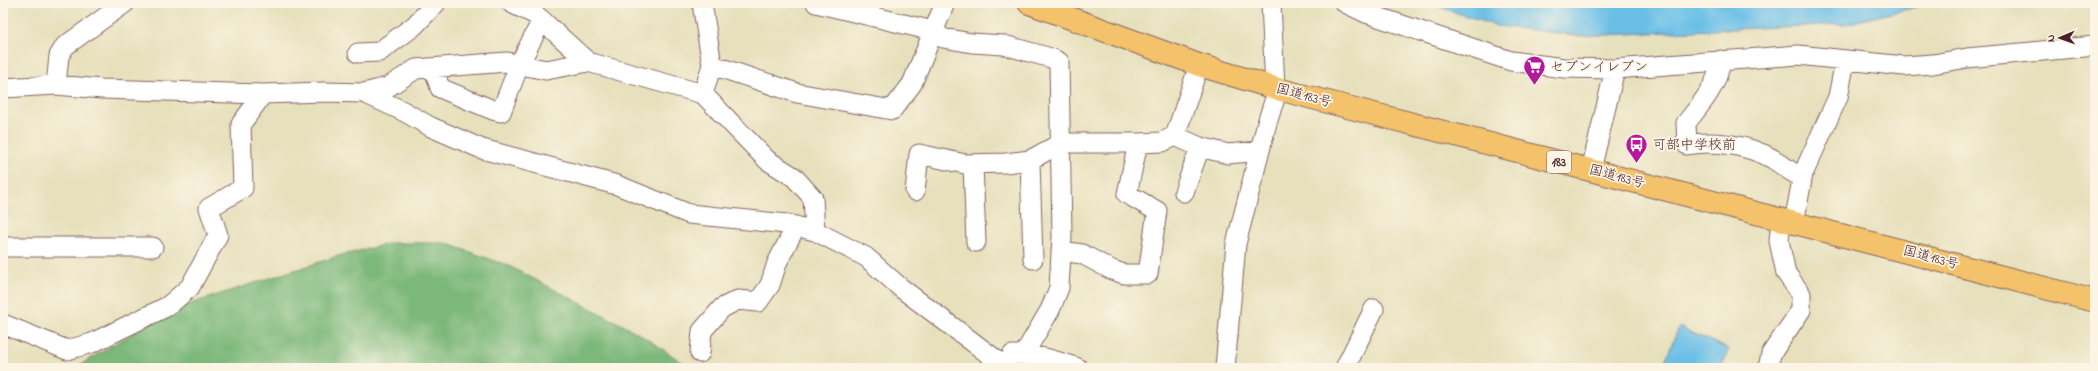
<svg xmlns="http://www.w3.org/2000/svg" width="2098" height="371" font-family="'Indie Flower','Klee One',sans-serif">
	<rect width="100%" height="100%" fill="#fcf5e5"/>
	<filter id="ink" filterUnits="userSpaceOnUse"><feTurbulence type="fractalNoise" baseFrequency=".025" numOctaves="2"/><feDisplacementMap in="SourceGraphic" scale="8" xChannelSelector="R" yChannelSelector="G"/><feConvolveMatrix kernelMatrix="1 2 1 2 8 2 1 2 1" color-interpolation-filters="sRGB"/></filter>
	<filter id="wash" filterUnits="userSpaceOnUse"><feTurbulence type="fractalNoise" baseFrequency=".012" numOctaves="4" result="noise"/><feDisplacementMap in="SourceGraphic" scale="16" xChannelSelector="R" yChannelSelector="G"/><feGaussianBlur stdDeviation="0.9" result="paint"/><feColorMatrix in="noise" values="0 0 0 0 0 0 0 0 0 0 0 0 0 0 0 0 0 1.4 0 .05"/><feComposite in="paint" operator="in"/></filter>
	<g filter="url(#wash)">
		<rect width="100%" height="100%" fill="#e6e0bc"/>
		<path fill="#7bb879" stroke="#626c52" d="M 392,243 L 445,243 L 507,265 L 638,333 L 691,368 L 75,368 L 171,310 L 338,256 Z"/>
		<path fill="#6abfe7" stroke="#5a6f89" d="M 1427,3 L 1933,3 L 1845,24 L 1582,36 L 1497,26 Z
			M 1679,327 L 1729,349 L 1721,368 L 1681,368 L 1665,361 Z"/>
	</g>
	<g filter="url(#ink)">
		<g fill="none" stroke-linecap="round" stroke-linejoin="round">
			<defs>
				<path id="minor" d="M 511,3 L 536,15 L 588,62 L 703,94 L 767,160 L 794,177 L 813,198 L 815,231
					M 702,3 L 712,65
					M 816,3 L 933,31 L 943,38 L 972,43 L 1004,45 L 1051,58 L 1059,62 L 1062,236 L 1059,288 L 1050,310 L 1024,354
					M 1271,3 L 1275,88
					M 1345,3 L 1366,13 L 1511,61 L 1564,68 L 1615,69 L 1798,55 L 1904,66 L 1933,64 L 1967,58 L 2095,46
					M 358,53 L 379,52 L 414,26 L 436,3
					M 1721,60 C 1718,85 1702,103 1686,123 L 1687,145 C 1716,140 1748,145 1773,159 C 1783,165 1791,173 1802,177
					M 434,69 L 440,88 L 493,110 L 501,112 L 520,63 L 542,20
					M 56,85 L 59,56 L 65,46 L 125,3
					M 3,88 L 56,85 L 102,89 L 263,94 L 324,92 L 364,93 L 388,87 L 416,69 L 507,62 L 546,70 L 588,62
					M 364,93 L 403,111 L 431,127 L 482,149 L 617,185 L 689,214 L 787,224 L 815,231 L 866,257 L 901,288 L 1007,368
					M 703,94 L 712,65 L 797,93 L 892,110 L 912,84 L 945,3
					M 1175,136 L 1200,147 L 1228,154 L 1260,151
					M 1030,160 L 1033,259
					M 973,164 L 976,242
					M 1591,170 L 1615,69
					M 915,191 L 919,154 L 965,164 L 1006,163 L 1030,160 L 1061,143 L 1138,143 L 1162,142 L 1175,136 L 1199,65
					M 1184,192 L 1200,147
					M 1794,223 L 1803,174 L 1838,97 L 1845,61
					M 3,247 L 153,247
					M 1061,251 L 1082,254 L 1112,270 L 1124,274 L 1148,274 L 1157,211 L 1127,194 L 1138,143
					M 3,324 L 67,350 L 92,343 L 168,306 L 190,287 L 218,235 L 209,208 L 243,188 L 241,124 L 263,94
					M 700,353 L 702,331 L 722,308 L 738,300 L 758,302 L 770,285 L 777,263 L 796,226
					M 1012,355 C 1035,353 1057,361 1078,368
					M 1225,368 L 1236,244 L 1267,123 L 1278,89
					M 1345,368 L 1374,309
					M 1768,368 L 1771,354 L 1801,310 L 1801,294 L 1786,273 L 1779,241 L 1781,220"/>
				<path id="highway" d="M 1029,3 L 1199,65 L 1278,89 L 2095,301"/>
			</defs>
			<use href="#minor" stroke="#81635e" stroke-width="21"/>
			<use href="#highway" stroke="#81635e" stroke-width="24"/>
			<use href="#minor" stroke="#fff" stroke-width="19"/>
			<use href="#highway" stroke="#f3c26a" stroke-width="22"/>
		</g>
	</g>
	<defs>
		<symbol id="supermarket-pin" viewBox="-11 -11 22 30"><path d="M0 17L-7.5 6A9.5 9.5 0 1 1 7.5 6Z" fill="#b5179e" stroke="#fcf5e5"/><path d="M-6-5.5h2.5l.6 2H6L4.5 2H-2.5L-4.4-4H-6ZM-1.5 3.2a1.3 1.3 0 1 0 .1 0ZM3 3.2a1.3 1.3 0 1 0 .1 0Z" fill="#fff"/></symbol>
		<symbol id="bus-pin" viewBox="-11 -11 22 30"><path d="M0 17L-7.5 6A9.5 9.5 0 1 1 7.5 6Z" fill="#b5179e" stroke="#fcf5e5"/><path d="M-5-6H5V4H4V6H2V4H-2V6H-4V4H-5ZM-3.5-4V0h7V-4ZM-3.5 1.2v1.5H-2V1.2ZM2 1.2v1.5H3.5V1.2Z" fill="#fff"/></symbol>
	</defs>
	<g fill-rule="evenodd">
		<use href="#supermarket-pin" x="1522" y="54" width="25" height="34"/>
		<use href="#bus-pin" x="1624" y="132" width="25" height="34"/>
	</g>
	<g text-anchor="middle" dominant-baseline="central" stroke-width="3.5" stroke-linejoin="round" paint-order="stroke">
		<rect fill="#fcf5e5" stroke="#7f5f63" stroke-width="1" x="1547" y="151" width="24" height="22" rx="3"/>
		<g font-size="13" font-weight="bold" fill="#4a1f2b">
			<text x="1559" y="162">183</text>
		</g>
		<g font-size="14" fill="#4a1f2b" stroke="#fcf5e5" text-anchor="start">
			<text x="1550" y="67">セブンイレブン</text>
			<text x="1652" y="145">可部中学校前</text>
		</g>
		<g font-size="14" fill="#4a1f2b" stroke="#fcf5e5">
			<text transform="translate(1304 96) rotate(15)">国道183号</text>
			<text transform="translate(1617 177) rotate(15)">国道183号</text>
			<text transform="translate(1931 258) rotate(15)">国道183号</text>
		</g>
	</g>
	<rect width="2098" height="371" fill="none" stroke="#fcf5e5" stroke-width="16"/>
	<g transform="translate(2060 38) rotate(268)" stroke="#fcf5e5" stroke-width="3" paint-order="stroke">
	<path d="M0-3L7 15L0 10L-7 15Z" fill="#4a1f2b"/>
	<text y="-6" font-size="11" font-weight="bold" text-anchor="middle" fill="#4a1f2b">N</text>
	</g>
</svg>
